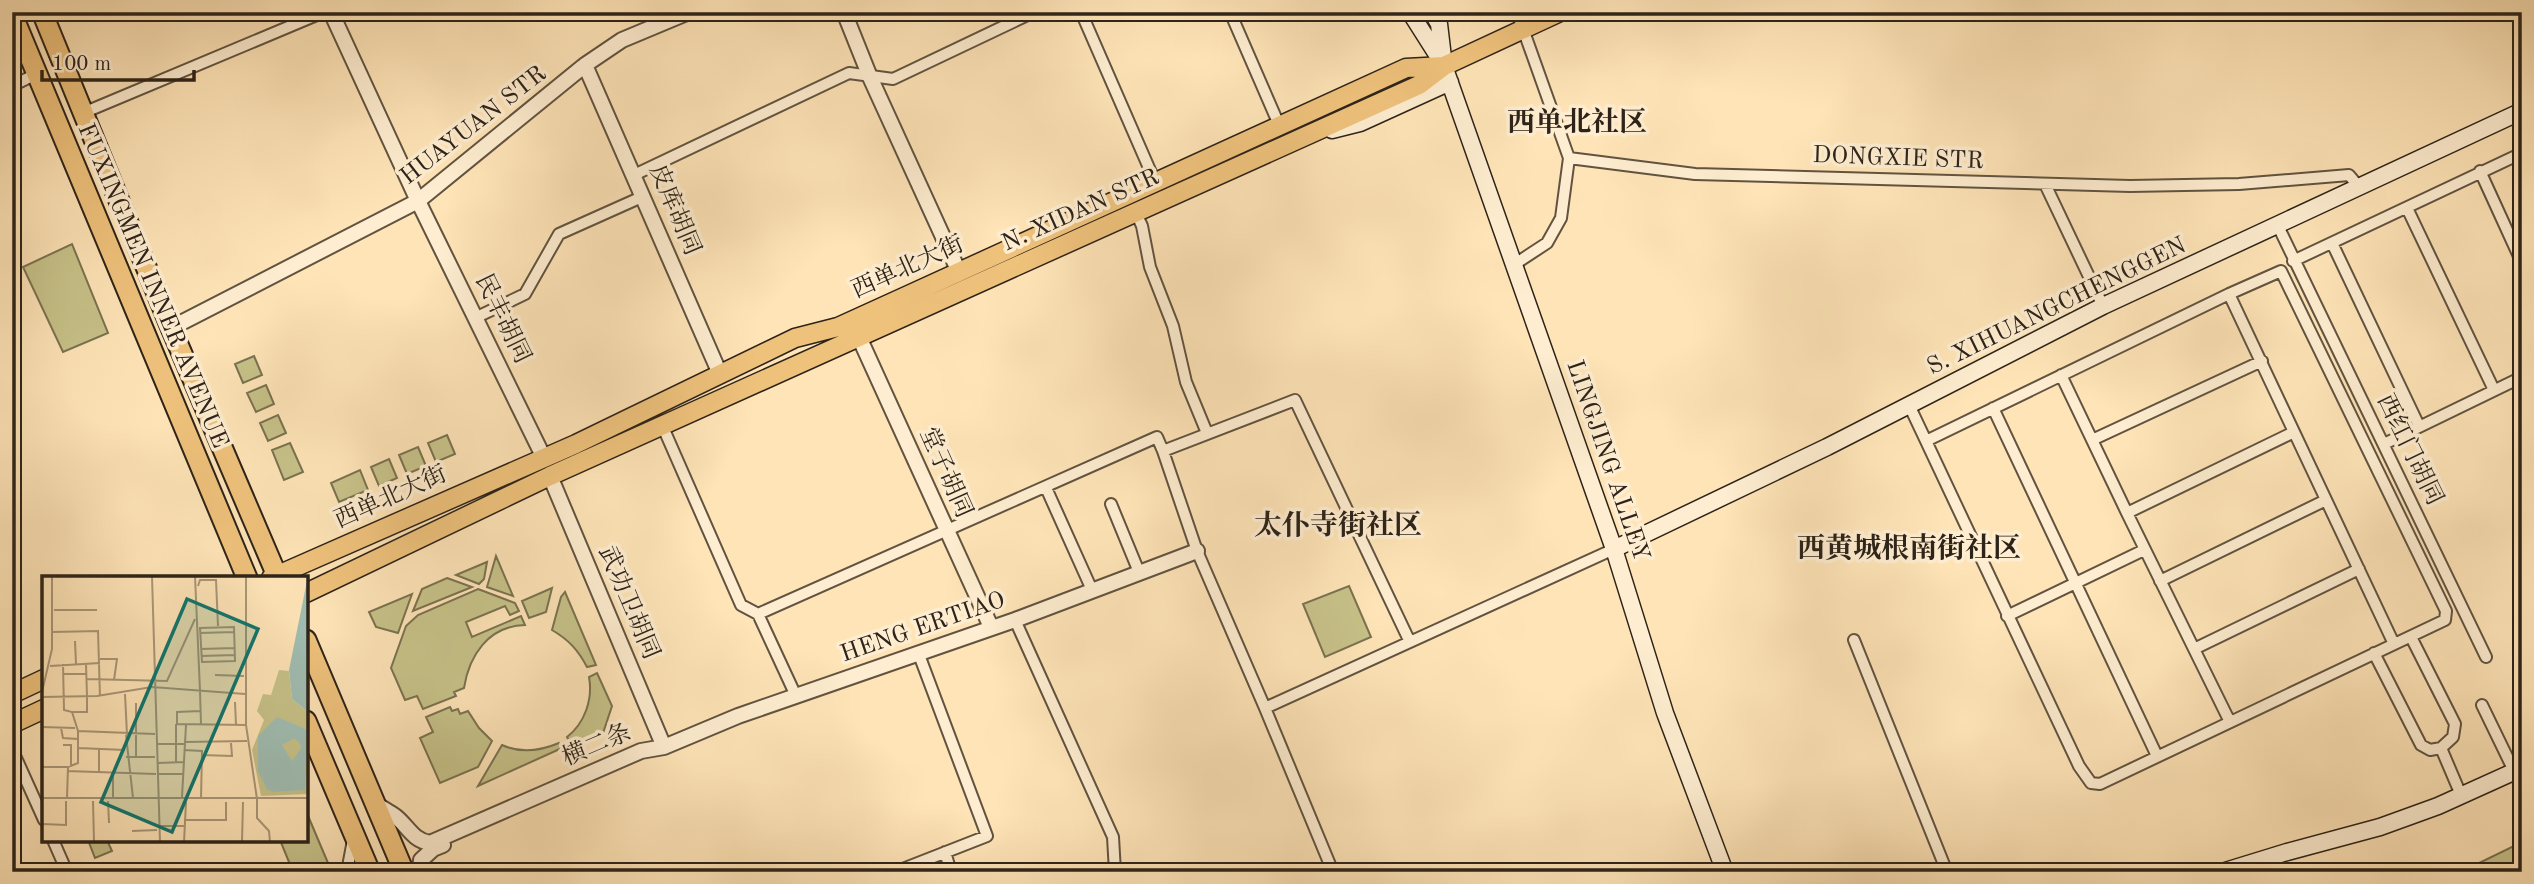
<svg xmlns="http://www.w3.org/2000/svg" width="2534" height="884" font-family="'Old Standard TT','Noto Serif SC',serif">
	<rect width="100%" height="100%" fill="#fee4b7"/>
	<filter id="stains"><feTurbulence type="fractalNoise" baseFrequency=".00286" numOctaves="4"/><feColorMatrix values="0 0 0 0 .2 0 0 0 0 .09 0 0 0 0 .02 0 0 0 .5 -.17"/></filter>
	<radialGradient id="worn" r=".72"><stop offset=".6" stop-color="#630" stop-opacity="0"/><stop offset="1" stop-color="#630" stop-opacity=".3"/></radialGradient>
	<path fill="#c7c289" stroke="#7a7251" stroke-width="2" d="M 72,244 L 108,333 L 63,352 L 23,267 Z
		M 254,356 L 262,375 L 243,383 L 235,364 Z
		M 266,385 L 274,404 L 256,412 L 247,393 Z
		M 278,415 L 286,433 L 268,441 L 260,423 Z
		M 447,435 L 455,454 L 436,462 L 428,443 Z
		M 290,443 L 303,472 L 284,480 L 272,450 Z
		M 418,447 L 426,466 L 407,474 L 399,455 Z
		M 389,459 L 397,478 L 379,486 L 371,467 Z
		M 360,470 L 368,490 L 339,502 L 331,483 Z
		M 496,556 L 513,596 L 487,587 Z
		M 487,562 L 484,579 L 479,584 L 456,575 Z
		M 447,578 L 472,587 L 413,611 L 422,589 Z
		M 1349,586 L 1371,637 L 1325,657 L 1303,604 Z
		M 552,588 L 546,612 L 529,618 L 522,601 Z
		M 478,589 L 515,603 L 519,611 L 510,615 L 505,606 L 466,622 L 472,637 L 521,616 L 525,625 C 488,626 469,656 464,688 L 454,692 L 456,696 L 423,709 L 417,696 L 405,700 L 391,668 L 406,626 L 418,615 Z
		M 565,592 L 596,665 L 587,667 C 578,650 569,640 552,630 L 561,597 Z
		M 412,594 L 398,633 L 376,627 L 369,612 Z
		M 597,673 L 612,706 L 603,733 L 572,747 L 567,737 C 585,723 593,699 589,677 Z
		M 450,707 L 452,711 L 458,709 L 460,714 L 468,711 L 479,728 L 492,741 L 478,767 L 440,783 L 420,738 L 433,732 L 426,717 Z
		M 559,743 L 562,748 L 478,786 L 502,745 C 521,754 540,751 559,743 Z
		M 306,811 L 328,863 L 327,872 L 293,872 L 280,840 L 306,840 Z
		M 88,840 L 107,840 L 112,851 L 95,858 Z
		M 2522,842 L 2522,872 L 2479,872 L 2475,865 Z"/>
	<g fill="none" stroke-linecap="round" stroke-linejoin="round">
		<defs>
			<path id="minor" d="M 1081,12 L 1156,184
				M 1230,12 L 1280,127
				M 1517,12 L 1569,158 L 1695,174 L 2130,186 L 2239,184 L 2349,175 L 2359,187
				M 12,86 L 38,73
				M 83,113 L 324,12
				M 2480,171 L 2522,263
				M 634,175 L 849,73 L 893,79 L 1034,12
				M 2045,184 L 2103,306
				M 2407,208 L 2494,390
				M 1136,213 L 1142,226 L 1150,267 L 1173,326 L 1186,382 L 1207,433
				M 2278,226 L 2486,657
				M 2332,243 L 2419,426
				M 2293,261 L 2522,153
				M 1515,264 L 1547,243 L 1561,218 L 1569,158
				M 2281,271 L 2446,611 L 2445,620 L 2100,784 L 2091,783 L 2079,766 L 1926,441 L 2229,294 Z
				M 2229,294 L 2394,644
				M 477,317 L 525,294 L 559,234 L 644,196
				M 2061,375 L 2127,513 L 2230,722
				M 1909,405 L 1926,441
				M 1993,408 L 2157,756
				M 662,425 L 741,605 L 758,614 L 796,696
				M 2092,440 L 2262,361
				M 2384,444 L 2522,377
				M 1047,490 L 1092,590
				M 1111,504 L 1139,572
				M 2127,513 L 2294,432
				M 2160,581 L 2326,500
				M 758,614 L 1157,437 L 1163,451
				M 2007,616 L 2144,550
				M 1015,620 L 1113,837 L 1115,872
				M 2411,637 L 2455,724 L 2453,737 L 2441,748 L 2461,795
				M 1854,640 L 1947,872
				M 2194,649 L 2359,569
				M 2374,653 L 2421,745 L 2430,750 L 2441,748
				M 2482,705 L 2514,771
				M 1265,708 L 1614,549
				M 12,749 L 44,820
				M 53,840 L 67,872
				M 945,852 L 951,872
				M 347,872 L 353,840
				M 895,872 L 987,836 L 918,652
				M 1333,872 L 1265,708 L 1197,551 L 1163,451 L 1295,400 L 1409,640"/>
			<path id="tertiary" d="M 331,12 L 418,201 L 544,458
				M 844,12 L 870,77 L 959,272
				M 585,65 L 720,374
				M 171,328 L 418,201 L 585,65 L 622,40 L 689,12
				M 859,337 L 991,627
				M 550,476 L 664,747
				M 376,804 C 382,808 389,812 395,816 C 408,826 412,840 430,843 L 641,751 L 664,747 L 738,716 L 1015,620 L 1197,551
				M 420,872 L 421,860 L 433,849 L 443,845"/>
			<path id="secondary" d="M 1410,12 L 1443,64
				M 1432,12 L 1439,24 L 1444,66 L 1614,549 L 1665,713 L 1725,872
				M 1332,130 L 1360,123 L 1450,82
				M 1614,549 L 1827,447 L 2103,306 L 2522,111
				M 2222,872 L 2287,852 L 2380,827 L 2438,806 L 2522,768"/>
			<path id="primary" d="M 271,578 L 576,444 L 795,338 L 838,327 L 904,297 L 1406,68 L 1444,66
				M 306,593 L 550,476 L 1419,85 L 1444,66 L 1560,12
				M 12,694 L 44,679
				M 12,724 L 44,709"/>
			<path id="trunk" d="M 42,12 L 171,328 L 278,578
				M 12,14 L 247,578
				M 306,640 L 404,872
				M 306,721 L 370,872"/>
		</defs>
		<use href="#minor" stroke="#615340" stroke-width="14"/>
		<use href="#tertiary" stroke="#615340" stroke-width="18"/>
		<use href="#secondary" stroke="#2d2319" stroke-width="19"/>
		<use href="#primary" stroke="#2d2319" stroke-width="21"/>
		<use href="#trunk" stroke="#2d2319" stroke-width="23"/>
		<use href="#minor" stroke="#feedd0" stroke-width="10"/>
		<use href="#tertiary" stroke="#feedd0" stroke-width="14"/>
		<use href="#secondary" stroke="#feedd0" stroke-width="16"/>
		<use href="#primary" stroke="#efc27c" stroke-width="18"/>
		<use href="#trunk" stroke="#efc27c" stroke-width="19"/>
	</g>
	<g text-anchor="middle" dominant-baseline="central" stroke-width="7" stroke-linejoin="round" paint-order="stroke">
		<g font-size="24" fill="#2d2319" stroke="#feedd0">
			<text transform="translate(474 126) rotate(-38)">HUAYUAN STR</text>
			<text transform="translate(1898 159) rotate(2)">DONGXIE STR</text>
			<text transform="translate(674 210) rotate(67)">皮库胡同</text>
			<text transform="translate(1081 211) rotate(-24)">N. XIDAN STR</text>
			<text transform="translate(908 268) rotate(-24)">西单北大街</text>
			<text transform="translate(152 286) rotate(67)">FUXINGMEN INNER AVENUE</text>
			<text transform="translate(2057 307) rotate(-26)">S. XIHUANGCHENGGEN</text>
			<text transform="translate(502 319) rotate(64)">民丰胡同</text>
			<text transform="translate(2409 450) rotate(64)">西红门胡同</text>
			<text transform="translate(1607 461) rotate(71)">LINGJING ALLEY</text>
			<text transform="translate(945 473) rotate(66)">堂子胡同</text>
			<text transform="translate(391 498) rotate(-24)">西单北大街</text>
			<text transform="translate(628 603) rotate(67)">武功卫胡同</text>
			<text transform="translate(923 628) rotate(-19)">HENG ERTIAO</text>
			<text transform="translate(597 746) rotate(-23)">横二条</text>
		</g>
		<g font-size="28" font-weight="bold" fill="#2d2319" stroke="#feedd0">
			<text x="1577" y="124">西单北社区</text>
			<text x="1338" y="527">太仆寺街社区</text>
			<text x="1909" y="550">西黄城根南街社区</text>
		</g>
	</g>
	<g transform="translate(42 576)">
		<rect width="266" height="266" fill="#fee4b7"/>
		<path d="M 237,94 L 247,95 L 250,123 L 266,136 L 266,218 L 219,220 L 210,174 L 222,144 L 215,135 L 221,118 L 229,119 Z" fill="#c7c289"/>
		<path d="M 266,0 L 266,136 L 250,123 L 247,94 ZM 235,141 L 266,154 L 263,214 L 231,216 L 225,213 L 216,195 L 216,160 ZM 253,162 L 260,171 L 250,185 L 240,169 Z" fill="#a0beb3" fill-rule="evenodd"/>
		<path fill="none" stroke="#aa9778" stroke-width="2" d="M 110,0 L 118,266M 153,0 L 158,115M 204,0 L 204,149 L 215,223M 156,10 L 158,4 L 174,4 L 176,50M 12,34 L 55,34M 192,51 L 193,85 L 160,86 L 158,52 ZM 10,56 L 56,55 L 58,121M 158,57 L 192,56M 33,65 L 34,88M 159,73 L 193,72M 159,80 L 193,79M 58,83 L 75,83 L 72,104M 21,88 L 22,134 L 30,136 L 36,155 L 36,187 L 26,191M 44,88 L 45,120M 8,90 L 58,87M 21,98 L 44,98M 173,99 L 202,100M 44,103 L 125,105 L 153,43M 158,115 L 159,148M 0,116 L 10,73 L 10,0M 83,118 L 85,159M 0,121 L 55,120 L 110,111 L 203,118M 193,126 L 194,149M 94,127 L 94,181M 158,135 L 135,136 L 135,148 L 204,149M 30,136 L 45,136 L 45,121M 134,148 L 134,186M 0,151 L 33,152M 19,152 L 21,162 L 36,163M 36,155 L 113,158M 84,159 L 91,222M 143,166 L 205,165M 116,168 L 143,168M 21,169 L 29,169 L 29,190M 36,172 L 83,174M 142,174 L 160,175 L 159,223M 159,179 L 190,180 L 189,167M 84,181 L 113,181M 116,187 L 142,186M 0,191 L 26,191 L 25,222M 25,195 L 114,198M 57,196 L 57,172M 116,198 L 141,198M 140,221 L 144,149M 0,222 L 266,222M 71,223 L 71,200M 215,223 L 215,242 L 227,255 L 228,266M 51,225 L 52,266M 66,225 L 67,247M 142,244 L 184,244 L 184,226M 0,248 L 24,249 L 24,225M 118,250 L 142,250M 90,255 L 115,254M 142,266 L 144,226M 200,266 L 201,226"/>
		<path fill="#0f766e" fill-opacity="0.15" stroke="#0f766e" stroke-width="3.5" d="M 145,23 L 216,53 L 130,256 L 59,226 Z"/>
		<rect width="266" height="266" fill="none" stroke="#2d2319" stroke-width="3.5"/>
	</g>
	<rect width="2534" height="884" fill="none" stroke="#fee4b7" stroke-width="42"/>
	<rect x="14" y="14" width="2506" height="856" fill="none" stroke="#2d2319" stroke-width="3.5"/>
	<rect x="21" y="21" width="2492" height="842" fill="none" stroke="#2d2319" stroke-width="2"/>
	<path d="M42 70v10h152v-10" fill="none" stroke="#2d2319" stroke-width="3.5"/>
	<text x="52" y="70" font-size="21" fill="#2d2319" stroke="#feedd0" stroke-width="5" paint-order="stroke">100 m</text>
	<rect width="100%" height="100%" filter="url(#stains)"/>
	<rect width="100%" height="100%" fill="url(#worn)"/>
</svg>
